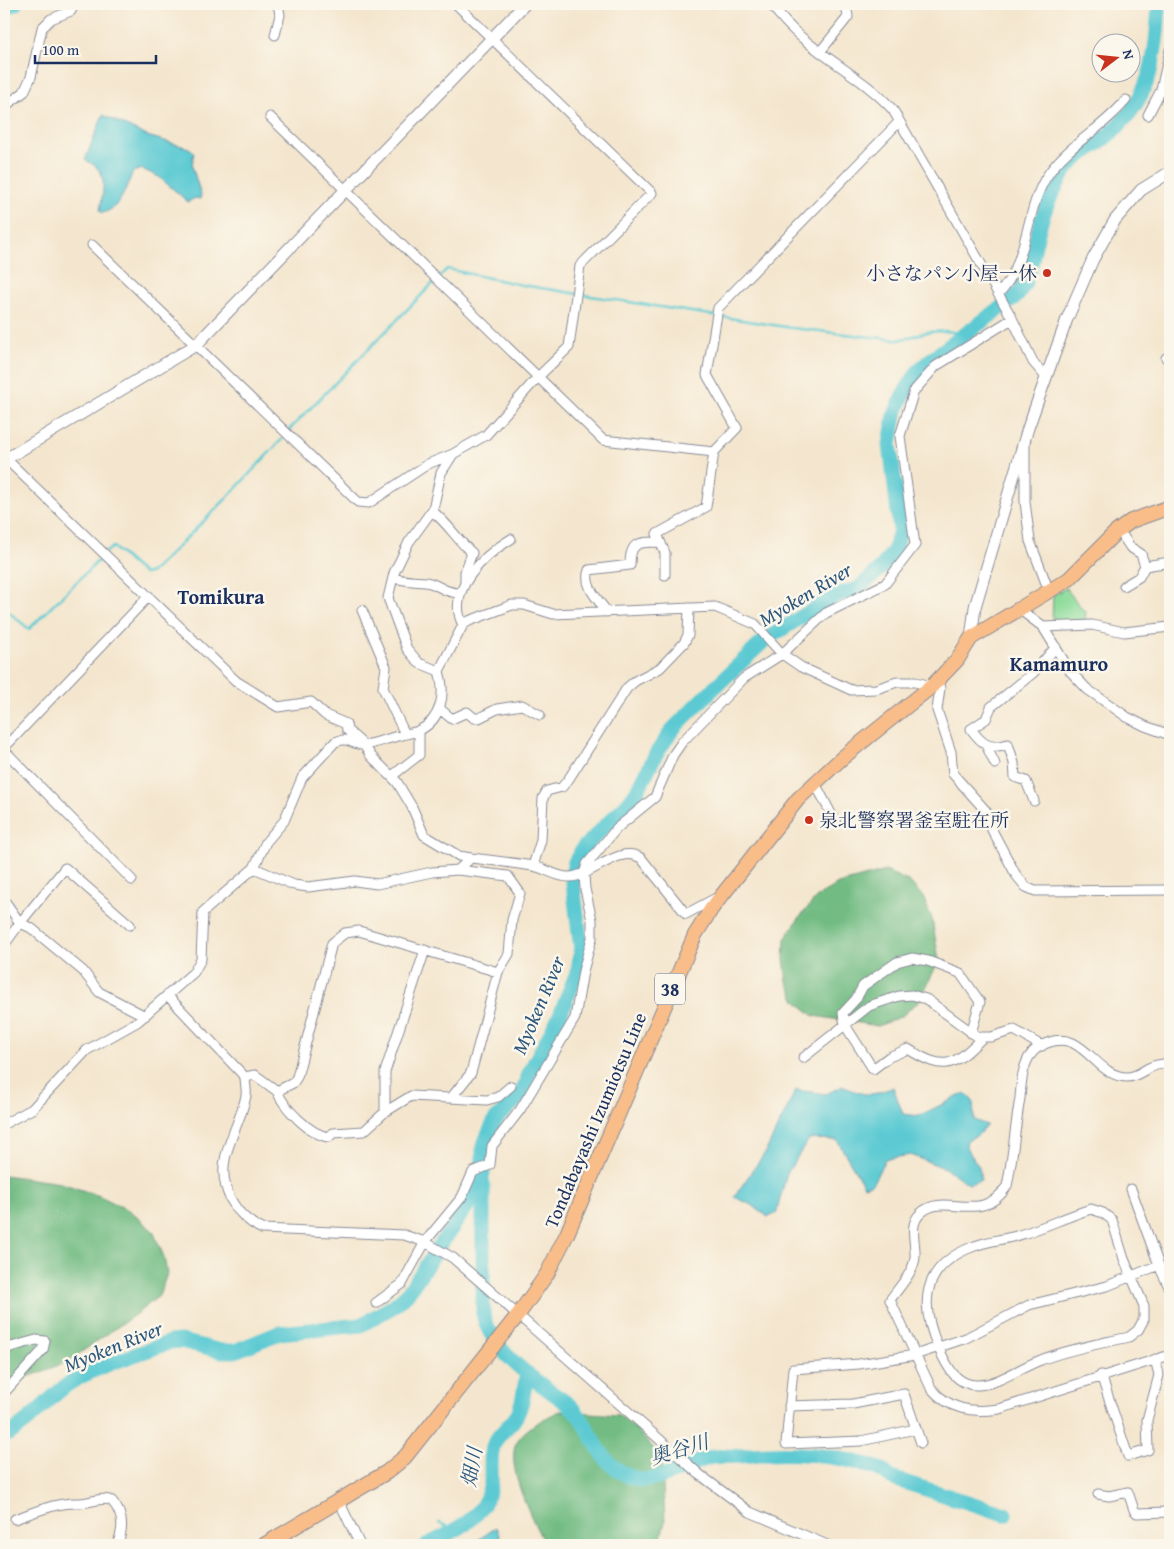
<svg xmlns="http://www.w3.org/2000/svg" width="1174" height="1549" font-family="'Gentium Book Plus','Noto Serif JP',serif">
	<rect width="100%" height="100%" fill="#fbf7ec"/>
	<filter id="ink" filterUnits="userSpaceOnUse"><feTurbulence type="fractalNoise" baseFrequency=".02" numOctaves="2"/><feDisplacementMap in="SourceGraphic" scale="10" xChannelSelector="R" yChannelSelector="G"/><feConvolveMatrix kernelMatrix="1 2 1 2 8 2 1 2 1" color-interpolation-filters="sRGB"/></filter>
	<filter id="wash" filterUnits="userSpaceOnUse"><feTurbulence type="fractalNoise" baseFrequency=".0096" numOctaves="4" result="noise"/><feDisplacementMap in="SourceGraphic" scale="20" xChannelSelector="R" yChannelSelector="G"/><feGaussianBlur stdDeviation="1.12" result="paint"/><feColorMatrix in="noise" values="0 0 0 0 0 0 0 0 0 0 0 0 0 0 0 0 0 1.4 0 .05"/><feComposite in="paint" operator="in"/></filter>
	<g filter="url(#wash)">
		<rect width="100%" height="100%" fill="#f4e6ce"/>
		<path fill="#8edc9b" stroke="#54867c" d="M 1066,588 L 1083,610 L 1086,611 L 1085,621 L 1052,622 L 1053,595 Z"/>
		<path fill="#72bc83" stroke="#467670" d="M 886,871 L 910,882 L 923,897 L 932,919 L 939,960 L 920,1000 L 902,1016 L 878,1026 L 814,1016 L 796,1001 L 787,981 L 784,959 L 785,939 L 799,918 L 817,897 L 838,884 Z
			M 4,1175 L 61,1183 L 100,1196 L 130,1211 L 153,1231 L 164,1257 L 167,1274 L 159,1296 L 136,1314 L 67,1362 L 15,1382 L 4,1380 Z
			M 560,1411 L 619,1415 L 639,1432 L 657,1452 L 662,1468 L 665,1522 L 659,1545 L 545,1545 C 534,1523 507,1471 515,1446 C 520,1430 545,1418 560,1411 Z"/>
		<path fill="#5dcad3" stroke="#3c7c98" d="M 103,115 L 147,136 L 189,148 L 194,152 L 192,166 L 201,195 L 200,199 L 195,198 L 188,202 L 159,177 L 142,169 L 133,172 C 126,187 121,209 102,213 L 100,211 C 103,188 110,171 85,160 Z
			M 843,1086 C 864,1096 871,1097 893,1087 L 903,1114 L 919,1116 L 965,1093 L 973,1101 L 974,1120 L 987,1125 L 978,1135 L 967,1140 L 966,1147 L 979,1167 L 981,1180 L 969,1184 L 947,1169 L 911,1155 L 885,1159 L 873,1183 L 864,1186 L 837,1140 L 809,1139 L 787,1173 L 776,1214 L 768,1217 L 752,1205 L 734,1197 L 765,1153 L 796,1090 L 826,1094 Z
			M 496,1527 L 503,1545 L 471,1545 Z"/>
		<g fill="none" stroke-linecap="round" stroke-linejoin="round">
			<path stroke="#5dcad3" stroke-width="2.5" d="M 288,431 L 447,269 L 522,285 L 792,328 L 899,340 L 927,332 L 945,331 L 966,334
				M 106,552 L 113,547 L 144,574 L 152,572 L 226,499 L 285,436
				M 4,608 L 29,629 L 103,556
				M 439,1523 L 458,1531"/>
			<path stroke="#5dcad3" stroke-width="15" d="M 4,8 L 15,4
				M 483,1183 L 483,1314 C 492,1352 534,1380 564,1401 C 597,1425 590,1461 633,1478 C 654,1487 687,1464 708,1458 C 718,1456 729,1456 738,1456 C 780,1452 818,1452 859,1463 C 871,1466 881,1468 891,1478 L 1005,1514
				M 4,1436 C 29,1425 45,1401 67,1385 C 92,1367 140,1354 170,1342 L 181,1341 L 221,1351 L 235,1351 L 279,1333 L 361,1325 L 392,1307 L 407,1294 L 475,1194 L 483,1174 L 483,1146 L 495,1120 L 521,1095 L 531,1069 L 559,1017 L 578,970 L 581,950 L 572,875 L 575,862 L 583,848 L 629,802 L 639,788 L 656,754 L 673,729 L 716,686 L 765,640 L 836,595 L 858,589 L 882,567 L 895,549 L 900,530 L 890,444 L 895,415 L 903,395 L 919,370 L 934,357 L 1017,296 C 1032,277 1032,252 1039,229 C 1043,213 1050,197 1058,183 C 1071,157 1084,155 1104,139 C 1151,101 1156,60 1159,4
				M 427,1545 C 456,1531 486,1518 491,1482 C 492,1469 489,1456 494,1444 C 498,1434 507,1428 513,1421 C 523,1409 524,1388 527,1373"/>
		</g>
	</g>
	<g filter="url(#ink)">
		<g fill="none" stroke-linecap="round" stroke-linejoin="round">
			<defs>
				<path id="minor" d="M 771,4 C 802,50 857,70 893,110 L 1012,318 L 1033,362 L 1045,376
					M 275,35 L 280,15 L 278,4
					M 820,52 L 848,17 L 846,4
					M 4,107 L 24,92 L 31,77 L 42,28 L 51,19 L 71,11 L 74,4
					M 1148,115 L 1161,90 L 1170,50
					M 270,117 L 603,440 L 714,452 L 737,428 L 707,375 L 718,308 L 899,122
					M 92,245 L 358,502 L 369,503 L 428,464 L 453,454
					M 998,294 C 1029,264 1024,212 1047,176 C 1068,144 1103,129 1126,100
					M 1166,358 L 1170,359
					M 1025,442 L 1025,502 L 1030,541 L 1049,591
					M 4,457 L 236,681 L 278,707 L 311,702 L 325,715 L 346,724 L 347,730 L 364,745 L 371,756 L 397,782 L 412,807 L 424,835 L 459,856 L 471,858
					M 432,511 C 448,523 457,540 472,553 L 465,572 L 465,583
					M 1119,530 L 1130,547 L 1141,554 L 1145,566
					M 665,575 L 665,553 L 657,534 L 706,507 L 714,452
					M 393,578 C 404,581 414,581 425,582 C 438,583 443,593 459,593
					M 1124,586 L 1139,577 L 1145,566 L 1170,562
					M 1019,609 L 1043,627 L 1092,625 L 1124,632 L 1170,627
					M 362,610 L 386,667 L 383,688 L 405,734
					M 607,612 C 598,599 583,586 589,570 L 630,565 C 630,542 638,542 658,542
					M 463,625 C 445,591 484,555 511,539
					M 1043,627 L 1070,671 L 1087,689 L 1127,717 L 1145,726 L 1170,735
					M 439,671 L 419,663 L 407,649 L 388,598 L 394,573 L 409,542 L 433,509 L 441,473 L 453,454 L 486,435 L 538,377 L 569,347 L 580,266 L 652,193 L 456,4
					M 938,680 L 940,688 L 937,710 L 951,752 L 953,774 L 986,811 L 992,830 L 1016,875 L 1026,887 L 1035,891 L 1170,890
					M 440,709 L 452,719 L 467,712 L 474,718 L 479,718 L 497,709 L 522,705 L 540,715
					M 986,745 L 995,764
					M 4,748 L 149,596
					M 4,750 L 132,880
					M 392,776 L 419,755 L 419,730
					M 815,783 L 836,823
					M 1034,801 L 1026,781 L 1015,777 L 1014,763 L 1008,744 C 989,750 982,744 971,729 L 986,719 L 991,707 L 1033,673 L 1056,647
					M 533,866 L 541,840 L 543,798 L 547,791 L 562,787 L 568,780 L 627,688 L 635,681 L 660,668 L 684,643 L 688,635 L 689,608
					M 254,868 L 294,885 L 308,887 L 355,881 L 377,884 L 432,872 L 458,870 L 508,876 L 520,893 L 512,920 L 509,954 L 498,972 L 471,1073 L 451,1098
					M 458,870 L 471,858 C 492,860 512,863 533,866 C 545,868 558,878 570,877 C 593,876 619,844 641,858 L 686,914 L 716,898
					M 4,900 L 20,923 L 4,945
					M 130,925 L 65,868 L 20,923 L 31,928 L 83,971 L 99,992 L 145,1016
					M 167,995 L 245,1077 C 245,1083 247,1090 246,1096 C 238,1134 211,1161 231,1200 C 239,1214 248,1222 262,1229 L 404,1235 L 425,1242 L 453,1258 L 699,1474 L 750,1512 L 827,1545
					M 971,1033 L 980,1002 L 960,973 L 928,961 L 912,958 L 897,962 L 863,986 L 856,999 L 843,1013 L 845,1025 L 873,1069 L 889,1057 L 908,1049 C 945,1072 953,1067 983,1037
					M 803,1058 L 869,1006 L 899,996 L 912,995 L 926,999 L 978,1037 L 991,1037 L 1014,1030 L 1042,1046
					M 1170,1063 C 1164,1064 1157,1064 1151,1067 C 1143,1070 1137,1077 1127,1077 C 1104,1077 1092,1052 1073,1043 C 1058,1036 1037,1044 1029,1057 C 1022,1069 1021,1085 1020,1098 C 1015,1127 1013,1157 1007,1186 C 982,1226 944,1191 921,1213 C 908,1224 916,1241 915,1257 C 914,1272 899,1287 890,1300 L 931,1388 C 949,1410 972,1413 999,1409 L 1170,1355
					M 245,1077 L 255,1075 L 277,1091 L 293,1083 L 297,1077 L 332,943 L 345,933 L 359,931 L 498,972
					M 277,1091 C 284,1108 310,1135 329,1137 L 333,1133 L 364,1131 L 385,1112 L 411,1096 L 487,1100 L 498,1097 L 511,1086
					M 385,1112 L 385,1072 L 425,950
					M 4,1124 L 32,1109 L 87,1050 L 137,1022 L 194,972 L 201,959 L 203,912 L 254,868 L 266,842 L 284,821 L 302,778 L 335,742 C 348,736 352,745 364,745 C 373,744 383,740 391,738 C 399,735 409,734 418,731 C 442,720 446,693 439,671 L 463,625 L 469,621 L 512,605 L 524,605 L 553,614 L 715,607 L 755,624 L 782,654 L 801,667 L 851,690 L 876,689 L 897,682 L 915,682 L 932,686
					M 1131,1189 L 1160,1268 L 1170,1289
					M 1091,1209 L 1103,1213 L 1112,1220 L 1124,1259 L 1144,1306 L 1144,1319 L 1138,1330 L 1129,1337 C 1099,1344 1069,1349 1041,1360 C 1021,1367 999,1384 978,1385 C 956,1386 947,1366 939,1349 C 919,1305 921,1267 972,1247 C 986,1241 1001,1240 1016,1236 C 1041,1229 1065,1217 1091,1209 Z
					M 376,1303 L 402,1284 L 425,1242 L 462,1197 L 473,1172 L 490,1165 L 492,1146 L 520,1110 L 575,1018 L 583,971 L 592,938 L 592,920 L 585,889 L 584,874 L 587,864 L 617,828 L 655,797 L 673,755 L 682,742 L 744,678 L 782,654 L 826,613 L 885,584 L 915,545 L 900,436 L 914,391 L 936,366 L 1012,319
					M 4,1349 L 36,1340 L 45,1341 L 43,1350 L 4,1393
					M 1101,1375 L 1128,1456 L 1148,1450 L 1147,1420 L 1159,1375 L 1155,1359
					M 789,1406 L 853,1404 L 904,1394 L 921,1443
					M 915,1429 L 861,1441 L 786,1444 L 793,1369 L 859,1364 L 915,1355 L 966,1338 L 1029,1305 L 1107,1286 L 1159,1265
					M 1098,1494 L 1109,1496 L 1128,1492 L 1134,1510 L 1137,1513 L 1170,1512
					M 339,1501 L 360,1545
					M 15,1519 C 35,1512 57,1502 78,1503 C 90,1504 99,1496 112,1501 C 124,1515 124,1529 117,1545"/>
				<path id="tertiary" d="M 4,460 L 196,345 L 525,4
					M 971,638 L 975,607 L 1028,428 L 1067,319 L 1093,259 L 1115,220 L 1141,190 L 1170,172"/>
				<path id="primary" d="M 264,1545 L 387,1472 L 405,1457 L 518,1315 L 547,1274 L 567,1234 L 695,935 L 712,908 L 798,799 L 842,758 L 932,686 L 957,660 L 971,638 L 1069,579 L 1115,533 L 1131,521 L 1170,507"/>
			</defs>
			<use href="#minor" stroke="#888a96" stroke-width="11"/>
			<use href="#tertiary" stroke="#888a96" stroke-width="13"/>
			<use href="#primary" stroke="#888a96" stroke-width="16"/>
			<use href="#minor" stroke="#fff" stroke-width="9"/>
			<use href="#tertiary" stroke="#fff" stroke-width="11"/>
			<use href="#primary" stroke="#f9bd89" stroke-width="14"/>
		</g>
	</g>
	<g fill="#c8321e" stroke="#fbf7ec" stroke-width="2">
		<circle cx="1047" cy="273" r="5"/>
		<circle cx="809" cy="820" r="5"/>
	</g>
	<g text-anchor="middle" dominant-baseline="central" stroke-width="5" stroke-linejoin="round" paint-order="stroke">
		<rect fill="#fbf7ec" stroke="#5e6b89" stroke-width="1" x="655" y="973.5" width="30" height="31" rx="4"/>
		<g font-size="18" font-weight="bold" fill="#1b2f5e">
			<text x="670" y="989">38</text>
		</g>
		<g font-size="19" fill="#1b2f5e" stroke="#fbf7ec" text-anchor="end">
			<text x="1037" y="273">小さなパン小屋一休</text>
			<text x="819" y="820" text-anchor="start">泉北警察署釜室駐在所</text>
		</g>
		<g font-size="19" fill="#1b2f5e" stroke="#fbf7ec">
			<text transform="translate(595 1120) rotate(-67)">Tondabayashi Izumiotsu Line</text>
		</g>
		<g font-size="20" font-style="italic" fill="#2c567b" stroke="#fbf7ec">
			<text transform="translate(805 594) rotate(-31)">Myoken River</text>
			<text transform="translate(538 1005) rotate(-67)">Myoken River</text>
			<text transform="translate(113 1346) rotate(-22)">Myoken River</text>
			<text transform="translate(679 1449) rotate(-17)">奥谷川</text>
			<text transform="translate(471 1467) rotate(-80)">畑川</text>
		</g>
		<g font-size="20" font-weight="bold" fill="#1b2f5e" stroke="#fbf7ec">
			<text x="221" y="596">Tomikura</text>
			<text x="1059" y="663">Kamamuro</text>
		</g>
	</g>
	<rect width="1174" height="1549" fill="none" stroke="#fbf7ec" stroke-width="20"/>
	<g transform="translate(1116 58) rotate(74)"><circle r="24" fill="#fbf7ec" stroke="#a1a7b3"/>
	<path d="M0-4L9 19L0 12L-9 19Z" fill="#c8321e"/>
	<text y="-8" font-size="14" font-weight="bold" text-anchor="middle" fill="#1b2f5e">N</text>
	</g>
	<path d="M35 55v8h121v-8" fill="none" stroke="#1b2f5e" stroke-width="2.5"/>
	<text x="42" y="55" font-size="15" fill="#1b2f5e" stroke="#fbf7ec" stroke-width="4" paint-order="stroke">100 m</text>
</svg>
